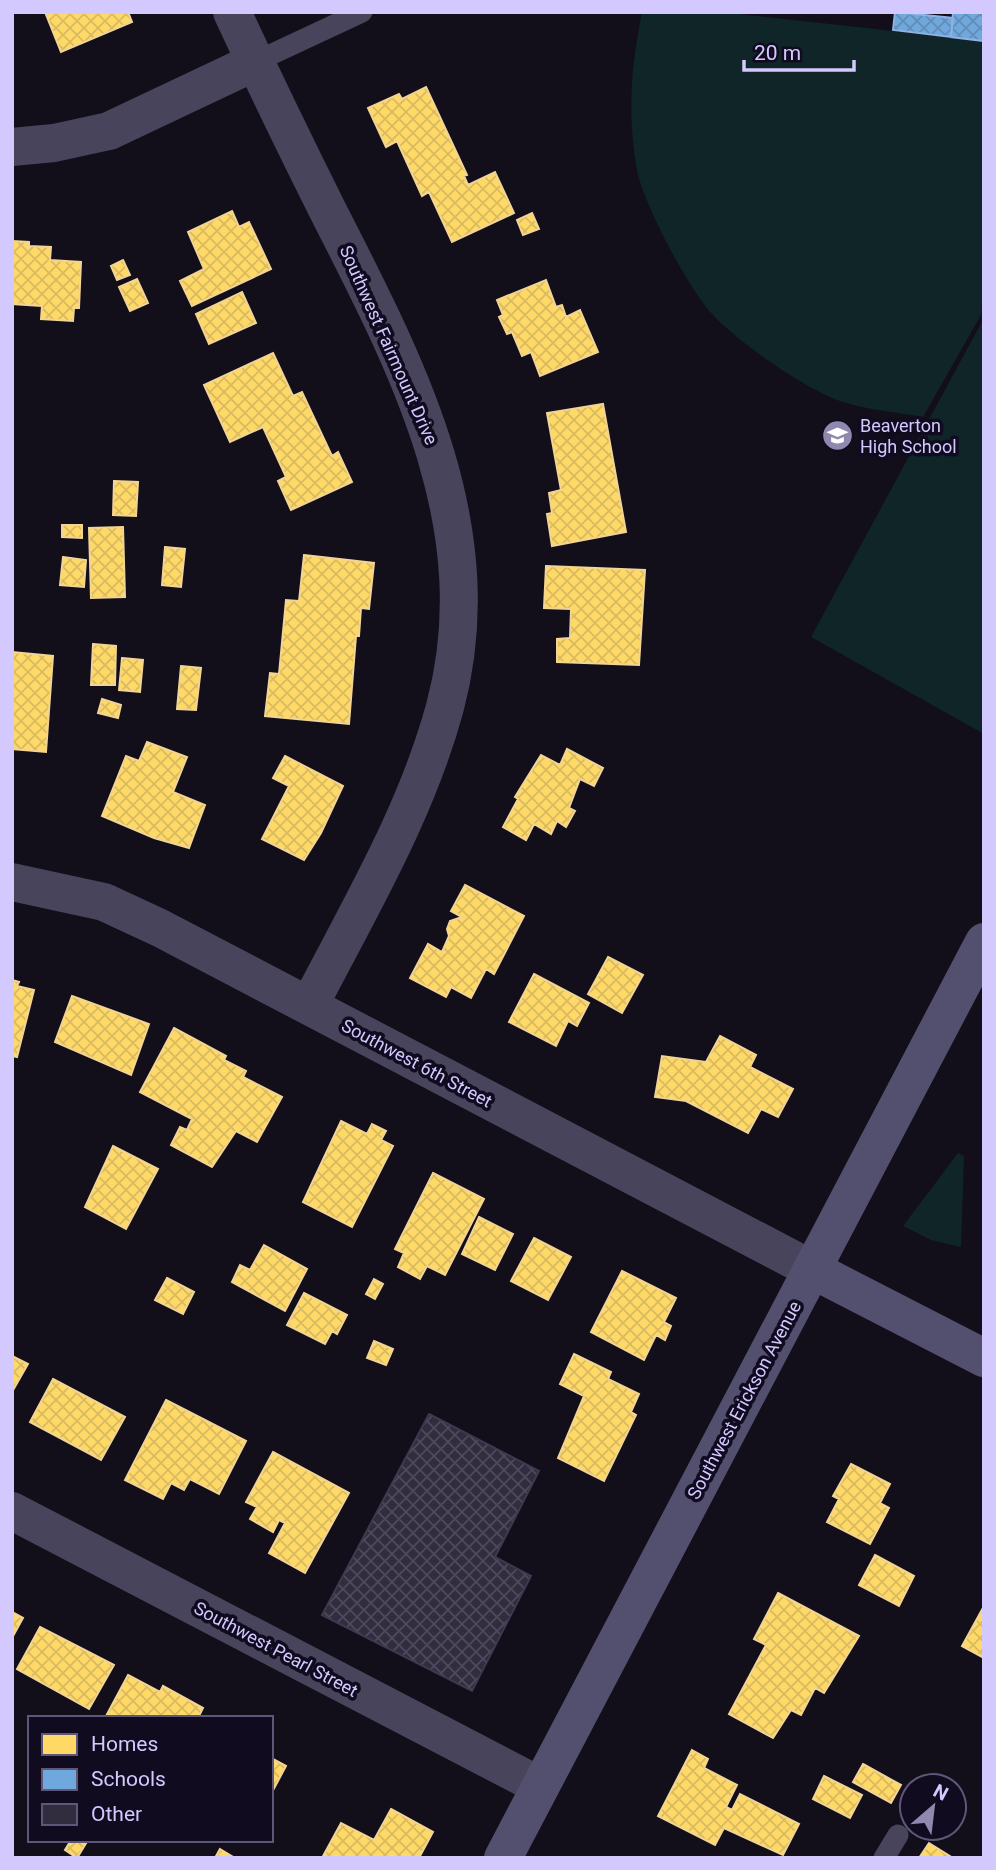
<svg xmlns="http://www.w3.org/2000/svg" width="996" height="1870" font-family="Roboto,sans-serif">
	<defs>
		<pattern id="homes-cross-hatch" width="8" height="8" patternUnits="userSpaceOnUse" patternTransform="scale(1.75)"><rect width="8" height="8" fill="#ffd966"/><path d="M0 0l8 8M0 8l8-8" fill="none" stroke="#d9ba61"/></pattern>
		<pattern id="schools-cross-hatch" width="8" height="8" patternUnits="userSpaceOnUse" patternTransform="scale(1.75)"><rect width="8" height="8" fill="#6fa8dc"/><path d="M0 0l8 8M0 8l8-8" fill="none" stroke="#638db8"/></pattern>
		<pattern id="building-cross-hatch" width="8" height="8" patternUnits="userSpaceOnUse" patternTransform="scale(1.75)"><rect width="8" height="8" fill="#312c3e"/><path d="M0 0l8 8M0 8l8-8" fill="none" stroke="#4e495b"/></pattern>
	</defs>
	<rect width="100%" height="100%" fill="#120f1a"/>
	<path fill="#0f2527" d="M 642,12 L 721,12 L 984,41 L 984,294 L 981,315 L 923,417 C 897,412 865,410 840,401 C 803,387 740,344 713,315 C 689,290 643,203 637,170 C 627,113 631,68 642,12 Z
		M 984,318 L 984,734 L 811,637 Z
		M 958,1153 L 964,1156 L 961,1247 L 931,1240 L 903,1226 Z"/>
	<path fill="url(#homes-cross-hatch)" stroke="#f2d494" stroke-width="2" d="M 45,12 L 128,12 L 132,22 L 61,52 Z
		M 426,87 L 467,175 L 464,176 L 468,185 L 495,172 L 514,213 L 452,242 L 429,192 L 422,196 L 397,141 L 386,147 L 368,108 L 399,94 L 402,99 Z
		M 232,211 L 239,227 L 249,222 L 271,269 L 192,306 L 180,281 L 204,269 L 188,232 Z
		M 532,213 L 539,229 L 523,235 L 517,220 Z
		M 12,241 L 29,242 L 29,246 L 51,247 L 50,260 L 81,262 L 79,308 L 74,308 L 73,321 L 41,319 L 42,306 L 12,304 Z
		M 123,260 L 130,275 L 117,280 L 111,266 Z
		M 137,279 L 148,303 L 130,311 L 119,287 Z
		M 546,280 L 556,307 L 562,305 L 566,317 L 580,310 L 598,352 L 540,376 L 531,352 L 522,356 L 512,332 L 507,334 L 499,317 L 503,315 L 497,300 Z
		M 242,292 L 256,323 L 209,344 L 196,314 Z
		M 273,353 L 293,396 L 302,392 L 332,456 L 338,452 L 352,482 L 291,510 L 278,481 L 286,477 L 263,427 L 230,442 L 204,385 Z
		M 603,404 L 626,532 L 552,546 L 547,514 L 552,513 L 549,493 L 561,490 L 547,413 Z
		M 114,481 L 138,482 L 136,516 L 113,515 Z
		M 62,525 L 82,525 L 82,538 L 62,537 Z
		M 123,527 L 125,597 L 91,598 L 89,528 Z
		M 165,547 L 185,549 L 181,587 L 162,585 Z
		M 304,555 L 374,563 L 369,609 L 361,608 L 359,636 L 356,636 L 349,724 L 265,716 L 270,673 L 279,674 L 286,600 L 299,601 Z
		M 63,557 L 86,560 L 84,587 L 60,585 Z
		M 546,566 L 645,570 L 639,665 L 557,662 L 557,639 L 570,638 L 571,609 L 544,608 Z
		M 93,644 L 116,646 L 115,685 L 91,685 Z
		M 12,652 L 53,656 L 46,752 L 12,749 Z
		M 122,658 L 143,660 L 140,692 L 119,690 Z
		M 181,666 L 201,668 L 196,710 L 177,709 Z
		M 102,699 L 121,705 L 118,718 L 98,713 Z
		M 147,742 L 187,757 L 173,792 L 205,805 L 189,848 L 154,838 L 102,816 L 126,756 L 139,761 Z
		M 567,749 L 603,768 L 594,786 L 580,779 L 569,808 L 575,811 L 566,827 L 557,821 L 551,834 L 534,824 L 526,840 L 503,827 L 518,799 L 515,797 L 541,755 L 560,765 Z
		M 285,756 L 343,786 L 321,833 L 304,860 L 262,839 L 289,786 L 273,778 Z
		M 465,885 L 524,916 L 494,974 L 486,969 L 471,998 L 451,987 L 446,997 L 410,978 L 428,944 L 442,952 L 449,936 L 447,929 L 450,921 L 462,917 L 451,911 Z
		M 608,957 L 643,975 L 622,1013 L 588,994 Z
		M 534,974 L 589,1003 L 577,1026 L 568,1021 L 556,1046 L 509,1022 Z
		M 12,980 L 19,982 L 17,986 L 34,990 L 17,1057 L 12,1056 Z
		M 72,996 L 149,1024 L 131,1075 L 55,1042 Z
		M 174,1028 L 226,1056 L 224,1060 L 246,1071 L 243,1077 L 282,1097 L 257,1142 L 236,1131 L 212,1167 L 171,1145 L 180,1127 L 187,1130 L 192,1119 L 140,1092 Z
		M 720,1036 L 756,1055 L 750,1067 L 793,1089 L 778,1117 L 761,1109 L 748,1133 L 686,1101 L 655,1097 L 662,1056 L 706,1062 Z
		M 341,1121 L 367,1134 L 372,1124 L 386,1131 L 381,1140 L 393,1146 L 352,1227 L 303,1202 Z
		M 113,1146 L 158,1169 L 126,1229 L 85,1207 Z
		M 433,1173 L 484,1199 L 445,1275 L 427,1266 L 420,1279 L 398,1267 L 404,1253 L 395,1249 Z
		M 479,1217 L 513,1234 L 495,1270 L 462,1254 Z
		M 534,1238 L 571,1257 L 548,1300 L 511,1281 Z
		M 264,1245 L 307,1269 L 285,1311 L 232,1282 L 240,1265 L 250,1270 Z
		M 622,1271 L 676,1298 L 664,1322 L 671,1326 L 665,1340 L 656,1335 L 644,1360 L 591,1332 Z
		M 167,1278 L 194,1292 L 183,1314 L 155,1300 Z
		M 374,1279 L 383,1284 L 375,1299 L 366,1294 Z
		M 304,1293 L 347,1315 L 337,1334 L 332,1331 L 325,1344 L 287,1325 Z
		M 374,1341 L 393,1349 L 386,1365 L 367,1358 Z
		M 574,1354 L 611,1372 L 608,1379 L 639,1394 L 631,1412 L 636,1415 L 604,1481 L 558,1458 L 584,1396 L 560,1384 Z
		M 12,1356 L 28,1364 L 12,1392 Z
		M 53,1379 L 125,1417 L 101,1460 L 30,1422 Z
		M 166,1400 L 246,1441 L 219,1494 L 190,1479 L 184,1490 L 171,1483 L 163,1499 L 125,1480 Z
		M 273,1452 L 349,1493 L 305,1573 L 269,1553 L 285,1523 L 279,1520 L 273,1532 L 250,1519 L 257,1507 L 246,1502 Z
		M 851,1464 L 890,1484 L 880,1503 L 889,1508 L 870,1544 L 827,1522 L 839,1499 L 833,1496 Z
		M 875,1555 L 914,1576 L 899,1606 L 859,1585 Z
		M 778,1593 L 859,1636 L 824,1693 L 815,1688 L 801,1715 L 791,1710 L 773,1738 L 729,1714 L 766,1645 L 754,1639 Z
		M 984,1606 L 984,1658 L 962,1646 Z
		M 12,1612 L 23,1618 L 12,1638 Z
		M 40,1627 L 114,1665 L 89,1709 L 17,1669 Z
		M 128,1675 L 160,1692 L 163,1686 L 203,1708 L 198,1718 L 105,1718 Z
		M 692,1750 L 708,1759 L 704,1768 L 737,1785 L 726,1807 L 732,1810 L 740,1794 L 799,1824 L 783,1855 L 724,1828 L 715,1845 L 658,1816 Z
		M 271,1758 L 286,1766 L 271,1794 Z
		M 863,1764 L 901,1785 L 891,1803 L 853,1782 Z
		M 824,1776 L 862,1795 L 850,1818 L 813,1799 Z
		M 391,1809 L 433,1832 L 419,1858 L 322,1858 L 341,1823 L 374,1840 Z
		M 71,1840 L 88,1840 L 77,1858 L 65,1850 Z
		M 929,1843 L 953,1858 L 919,1858 Z
		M 220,1849 L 235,1858 L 215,1858 Z"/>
	<path fill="url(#schools-cross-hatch)" stroke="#8db2e6" stroke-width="2" d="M 895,12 L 953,18 L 951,37 L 893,30 Z
		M 953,12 L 984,12 L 984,41 L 951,37 Z"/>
	<path fill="url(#building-cross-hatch)" stroke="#3e3950" stroke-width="2" d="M 429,1414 L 539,1471 L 495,1557 L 531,1576 L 472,1691 L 322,1615 Z"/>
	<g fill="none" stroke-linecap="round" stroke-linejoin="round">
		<path stroke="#47445b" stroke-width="21" d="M 255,62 L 362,12
			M 884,1858 L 898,1835"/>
		<path stroke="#47445b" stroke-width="38" d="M 232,12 C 263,79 295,145 328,211 C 407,366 493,527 445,707 C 416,814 359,909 309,1006
			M 12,147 L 54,143 L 109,131 L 255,62
			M 12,882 L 104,902 L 160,928 L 813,1270
			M 12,1511 L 540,1786"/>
		<path stroke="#53506f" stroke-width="38" d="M 813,1270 L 984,1358
			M 503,1858 L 984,942"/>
	</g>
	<defs>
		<symbol id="school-disc" viewBox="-11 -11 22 22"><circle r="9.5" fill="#8f88af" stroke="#100b1f"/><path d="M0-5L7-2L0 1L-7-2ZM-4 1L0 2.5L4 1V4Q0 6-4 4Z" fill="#fff"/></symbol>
	</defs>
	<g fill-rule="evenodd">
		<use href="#school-disc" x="820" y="418" width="35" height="35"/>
	</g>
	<g text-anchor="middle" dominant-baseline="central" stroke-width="7" stroke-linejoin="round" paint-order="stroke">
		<g font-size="18" fill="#d3c9ff" stroke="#100b1f">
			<text transform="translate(389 345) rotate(66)">Southwest Fairmount Drive</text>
			<text transform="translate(417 1063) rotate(28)">Southwest 6th Street</text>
			<text transform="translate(744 1400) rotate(-62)">Southwest Erickson Avenue</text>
			<text transform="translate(276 1649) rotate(28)">Southwest Pearl Street</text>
		</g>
		<g font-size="18" fill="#d3c9ff" stroke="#100b1f" text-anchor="start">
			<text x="860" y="425">Beaverton<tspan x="860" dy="21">High School</tspan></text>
		</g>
	</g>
	<rect width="996" height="1870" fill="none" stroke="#d3c9ff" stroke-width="28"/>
	<rect x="28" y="1716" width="245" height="126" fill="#100b1f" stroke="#5e5779" stroke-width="2"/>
	<rect x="42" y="1734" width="35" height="21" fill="#ffd966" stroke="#5e5779" stroke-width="2"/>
	<text x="91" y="1751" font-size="21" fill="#d3c9ff">Homes</text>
	<rect x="42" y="1769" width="35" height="21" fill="#6fa8dc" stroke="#5e5779" stroke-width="2"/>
	<text x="91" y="1786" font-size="21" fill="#d3c9ff">Schools</text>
	<rect x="42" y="1804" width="35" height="21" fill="#312c3e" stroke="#5e5779" stroke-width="2"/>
	<text x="91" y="1821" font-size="21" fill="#d3c9ff">Other</text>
	<g transform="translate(933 1807) rotate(28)"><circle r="33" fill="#100b1f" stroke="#5e5779" stroke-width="2"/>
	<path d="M0-5L12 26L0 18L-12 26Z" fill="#8f88af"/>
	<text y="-10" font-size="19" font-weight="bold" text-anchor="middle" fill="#d3c9ff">N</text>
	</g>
	<path d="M744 60v10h110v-10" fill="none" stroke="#d3c9ff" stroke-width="3.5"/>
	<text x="754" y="60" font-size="21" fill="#d3c9ff" stroke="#100b1f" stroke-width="5" paint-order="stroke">20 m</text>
</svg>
